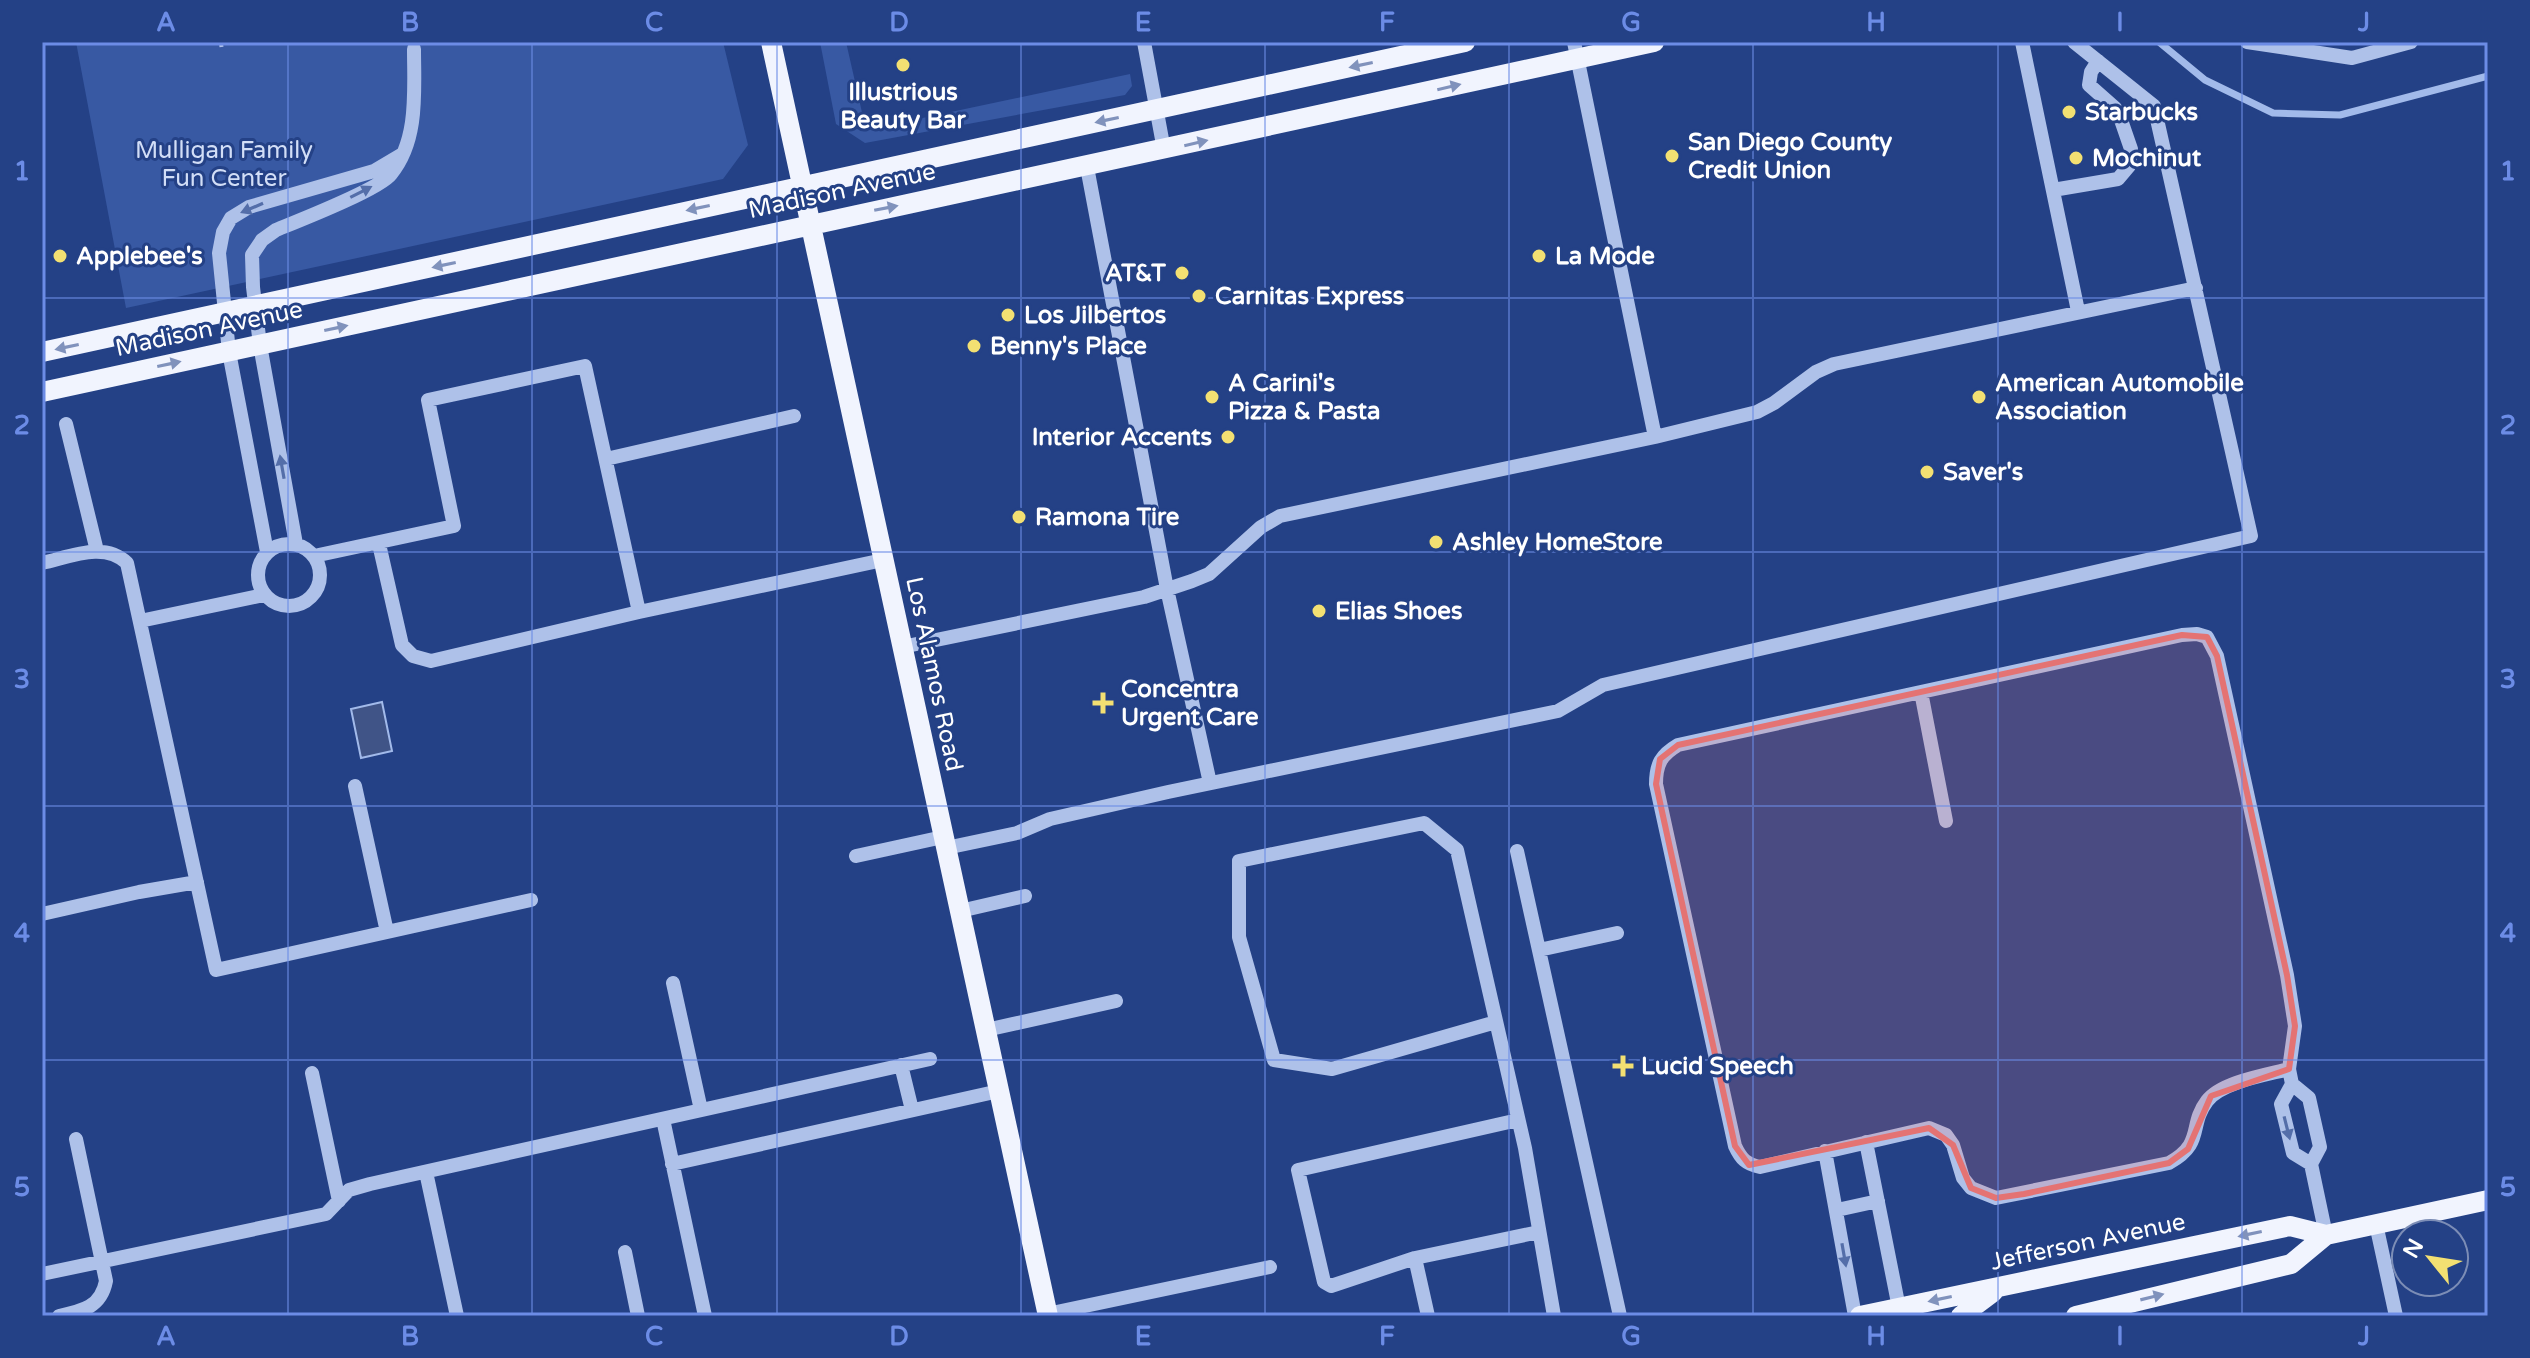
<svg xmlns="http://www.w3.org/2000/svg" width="2530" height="1358" font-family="'Varela Round',sans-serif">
	<rect width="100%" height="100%" fill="#244186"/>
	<path fill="#3859a3" d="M 76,42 L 723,42 L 748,145 L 723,179 L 126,308 Z
		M 820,42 L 846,42 L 866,130 L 1130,74 L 1132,86 L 1125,95 L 865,143 L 836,124 Z"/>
	<path fill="#405487" stroke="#a2baea" stroke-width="2" d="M 382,702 L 392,751 L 361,758 L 351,709 Z"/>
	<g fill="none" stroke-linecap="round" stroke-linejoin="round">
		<path stroke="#a2baea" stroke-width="7" d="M 2159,42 L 2205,80 L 2273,113 L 2340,115 L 2488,76"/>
		<path stroke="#aec1e9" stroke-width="4" stroke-dasharray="4 6" stroke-linecap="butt" d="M 221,43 L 222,51"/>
		<path stroke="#aec1e9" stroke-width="14" d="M 1144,42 L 1164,150
			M 1574,42 L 1655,437
			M 2022,42 L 2078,311
			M 2247,42 L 2352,58 L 2411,42
			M 1087,167 L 1167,589 L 1210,783
			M 2053,190 L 2118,179 L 2129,166 L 2131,149 L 2121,120 L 2115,108 L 2089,85 L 2091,72 L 2098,61
			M 66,424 L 97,551
			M 606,459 L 794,416
			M258 575a31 31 0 1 1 62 0a31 31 0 1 1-62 0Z
			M 296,544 L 260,345 L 253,287 L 252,255 L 262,240 L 276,230 C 298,221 380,189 391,174 C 419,140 414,90 414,49
			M 379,544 L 402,645 L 413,656 L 431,661 L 639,612 L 883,560
			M 267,552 L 229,352 L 219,253 L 223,232 L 231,218 L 249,207 L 374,171 L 401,155
			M 314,556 L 454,526 L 428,400 L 585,366 L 639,612
			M 42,563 C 70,557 104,541 127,563 L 216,970 L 531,900
			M 140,621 L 264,595
			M 902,647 L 1144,597 L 1192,581 L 1209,574 L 1261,527 L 1280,516 L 1655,437 L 1757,412 L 1774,403 L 1816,372 L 1834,364 L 2196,288
			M 1921,692 L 1946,821
			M 355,786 L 387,932
			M 946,848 L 1017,833 L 1050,819 L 1168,792 L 1558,711 L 1603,685 L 2251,536 L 2154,106 L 2074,42
			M 1517,851 L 1620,1316
			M 856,856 L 943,837
			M 960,911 L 1025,896
			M 42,914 L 139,892 L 197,882
			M 1539,950 L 1617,933
			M 673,983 L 701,1110
			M 1496,1022 L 1332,1069 L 1274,1060 L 1239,937 L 1239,861 L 1424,823 L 1457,850 L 1525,1148 L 1554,1316
			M 986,1030 L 1116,1001
			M 901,1065 L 912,1110
			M 2289,1069 C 2266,1075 2221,1082 2207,1101 C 2188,1126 2205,1143 2169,1163 L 1996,1198 L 1971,1188 L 1963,1178 L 1953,1145 L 1946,1135 L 1929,1128 L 1760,1167 C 1746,1164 1741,1159 1735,1146 L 1656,784 C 1656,764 1661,755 1678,745 L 2182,635 L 2197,634 L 2207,637 L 2217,656 L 2287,975 L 2295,1026 L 2289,1069 L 2292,1084 L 2309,1098 L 2320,1147 L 2311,1164 L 2326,1235
			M 312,1073 L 339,1201
			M 2292,1084 L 2281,1104 L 2293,1153 L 2311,1164
			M 663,1119 L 705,1316
			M 1518,1120 L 1298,1170 L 1324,1282 L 1331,1286 L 1415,1258 L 1539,1232
			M 1866,1142 L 1899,1308
			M 1825,1151 L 1855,1316
			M 672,1164 L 999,1091
			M 426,1172 L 457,1316
			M 1837,1210 L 1878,1201
			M 2376,1224 L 2396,1316
			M 625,1252 L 638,1316
			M 1415,1258 L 1428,1316
			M 42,1274 L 326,1214 L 349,1190 L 370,1184 L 930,1059
			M 1047,1314 L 1270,1267
			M 59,1316 C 83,1311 101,1307 106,1281 L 76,1139"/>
		<path stroke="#f1f4fe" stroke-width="20" d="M 771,42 L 1048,1316
			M 42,352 L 1465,42
			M 42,392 L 1654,42
			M 1860,1316 L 2290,1226 L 2326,1235 L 2488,1200
			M 1961,1316 L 1993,1292
			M 2076,1316 L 2291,1264 L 2326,1235"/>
	</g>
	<defs><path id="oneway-solid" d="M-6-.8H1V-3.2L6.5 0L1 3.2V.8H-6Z" transform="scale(2)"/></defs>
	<g fill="#8092bc">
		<use href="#oneway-solid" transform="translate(1361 65) rotate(168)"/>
		<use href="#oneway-solid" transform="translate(1449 87) rotate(-13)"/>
		<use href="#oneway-solid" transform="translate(1107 120) rotate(168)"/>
		<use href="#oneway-solid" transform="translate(1196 143) rotate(-13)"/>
		<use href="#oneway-solid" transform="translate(698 208) rotate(168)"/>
		<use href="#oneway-solid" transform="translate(886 208) rotate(-11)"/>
		<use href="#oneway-solid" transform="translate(444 265) rotate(168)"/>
		<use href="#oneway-solid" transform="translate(336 328) rotate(-12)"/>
		<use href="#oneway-solid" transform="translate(67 347) rotate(168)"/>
		<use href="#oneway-solid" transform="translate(169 364) rotate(-12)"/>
		<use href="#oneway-solid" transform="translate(2250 1234) rotate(168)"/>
		<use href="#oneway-solid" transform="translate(2152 1297) rotate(-14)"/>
		<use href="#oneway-solid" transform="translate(1940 1299) rotate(168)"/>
	</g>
	<g fill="#546ea9">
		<use href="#oneway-solid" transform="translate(361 192) rotate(-27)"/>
		<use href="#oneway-solid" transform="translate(252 208) rotate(157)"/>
		<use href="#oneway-solid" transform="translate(282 467) rotate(-100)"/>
		<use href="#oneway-solid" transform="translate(2287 1128) rotate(76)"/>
		<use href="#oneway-solid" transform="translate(1844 1255) rotate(80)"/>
	</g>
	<path fill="#e47373" fill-opacity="0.2" stroke="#e47373" stroke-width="6" stroke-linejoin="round" d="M 2182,635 L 2207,637 L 2217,656 L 2287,975 L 2295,1026 L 2289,1069 L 2211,1096 L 2188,1149 L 2169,1163 L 2024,1194 L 1996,1198 L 1971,1188 L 1953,1145 L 1929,1128 L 1749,1165 L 1735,1146 L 1656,784 L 1660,759 L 1678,745 Z"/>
	<path fill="none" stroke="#6c8ce6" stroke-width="2" stroke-opacity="0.55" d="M 288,42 L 288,1316M 532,42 L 532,1316M 777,42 L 777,1316M 1021,42 L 1021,1316M 1265,42 L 1265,1316M 1509,42 L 1509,1316M 1753,42 L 1753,1316M 1998,42 L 1998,1316M 2242,42 L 2242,1316M 42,298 L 2488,298M 42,552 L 2488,552M 42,806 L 2488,806M 42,1060 L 2488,1060"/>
	<g fill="#f3e072" stroke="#244186" stroke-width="3">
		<circle cx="903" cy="65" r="8"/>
		<circle cx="2069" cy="112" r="8"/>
		<circle cx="1672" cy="156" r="8"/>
		<circle cx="2076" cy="158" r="8"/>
		<circle cx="60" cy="256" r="8"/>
		<circle cx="1539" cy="256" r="8"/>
		<circle cx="1182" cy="273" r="8"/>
		<circle cx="1199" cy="296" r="8"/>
		<circle cx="1008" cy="315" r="8"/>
		<circle cx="974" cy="346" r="8"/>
		<circle cx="1212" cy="397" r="8"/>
		<circle cx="1979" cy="397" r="8"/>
		<circle cx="1228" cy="437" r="8"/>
		<circle cx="1927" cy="472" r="8"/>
		<circle cx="1019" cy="517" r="8"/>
		<circle cx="1436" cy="542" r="8"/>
		<circle cx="1319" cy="611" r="8"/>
		<path d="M1099 691h8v8h8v8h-8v8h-8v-8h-8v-8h8z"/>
		<path d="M1619 1054h8v8h8v8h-8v8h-8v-8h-8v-8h8z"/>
	</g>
	<g text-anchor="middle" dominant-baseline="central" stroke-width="6" stroke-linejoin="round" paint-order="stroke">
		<g font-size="24" font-weight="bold" fill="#fff" stroke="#244186" text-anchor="start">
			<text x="903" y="92" text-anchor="middle">Illustrious<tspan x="903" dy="28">Beauty Bar</tspan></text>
			<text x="2085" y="112">Starbucks</text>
			<text x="1688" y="142">San Diego County<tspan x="1688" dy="28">Credit Union</tspan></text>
			<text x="2092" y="158">Mochinut</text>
			<text x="76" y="256">Applebee's</text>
			<text x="1555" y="256">La Mode</text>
			<text x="1166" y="273" text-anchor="end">AT&amp;T</text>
			<text x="1215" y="296">Carnitas Express</text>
			<text x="1024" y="315">Los Jilbertos</text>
			<text x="990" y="346">Benny's Place</text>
			<text x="1228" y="383">A Carini's<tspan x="1228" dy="28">Pizza &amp; Pasta</tspan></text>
			<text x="1995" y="383">American Automobile<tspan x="1995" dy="28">Association</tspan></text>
			<text x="1212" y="437" text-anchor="end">Interior Accents</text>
			<text x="1943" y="472">Saver's</text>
			<text x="1035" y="517">Ramona Tire</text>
			<text x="1452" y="542">Ashley HomeStore</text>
			<text x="1335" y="611">Elias Shoes</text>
			<text x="1121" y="689">Concentra<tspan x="1121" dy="28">Urgent Care</tspan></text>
			<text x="1641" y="1066">Lucid Speech</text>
		</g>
		<g font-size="24" fill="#d2def7" stroke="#244186">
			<text x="224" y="150">Mulligan Family<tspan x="224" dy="28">Fun Center</tspan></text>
		</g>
		<g font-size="24" fill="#fff" stroke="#244186">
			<text transform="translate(842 191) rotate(-12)">Madison Avenue</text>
			<text transform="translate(209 329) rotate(-12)">Madison Avenue</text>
			<text transform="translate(934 674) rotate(78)">Los Alamos Road</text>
			<text transform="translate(2088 1242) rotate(-12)">Jefferson Avenue</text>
		</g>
	</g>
	<rect width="2530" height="1358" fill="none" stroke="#244186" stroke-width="88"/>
	<g transform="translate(2430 1258) rotate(300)"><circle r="38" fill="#244186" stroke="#7c8db6" stroke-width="2"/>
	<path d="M0-6L14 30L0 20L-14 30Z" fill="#f3e072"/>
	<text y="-12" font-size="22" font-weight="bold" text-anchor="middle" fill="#ffffff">N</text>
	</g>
	<rect x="44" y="44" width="2442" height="1270" fill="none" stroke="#6c8ce6" stroke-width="3"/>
	<g font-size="26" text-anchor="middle" font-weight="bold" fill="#6c8ce6">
		<text x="166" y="31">A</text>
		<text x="410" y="31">B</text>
		<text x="654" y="31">C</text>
		<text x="899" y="31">D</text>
		<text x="1143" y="31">E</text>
		<text x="1387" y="31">F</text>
		<text x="1631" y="31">G</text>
		<text x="1876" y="31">H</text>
		<text x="2120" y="31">I</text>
		<text x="2364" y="31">J</text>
		<text x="22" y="180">1</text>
		<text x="2508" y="180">1</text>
		<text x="22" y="434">2</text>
		<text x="2508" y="434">2</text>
		<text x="22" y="688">3</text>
		<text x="2508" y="688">3</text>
		<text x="22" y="942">4</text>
		<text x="2508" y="942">4</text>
		<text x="22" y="1196">5</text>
		<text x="2508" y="1196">5</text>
		<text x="166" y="1345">A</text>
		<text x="410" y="1345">B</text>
		<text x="654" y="1345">C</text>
		<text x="899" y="1345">D</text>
		<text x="1143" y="1345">E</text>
		<text x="1387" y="1345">F</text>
		<text x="1631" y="1345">G</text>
		<text x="1876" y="1345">H</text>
		<text x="2120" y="1345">I</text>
		<text x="2364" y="1345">J</text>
	</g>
</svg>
